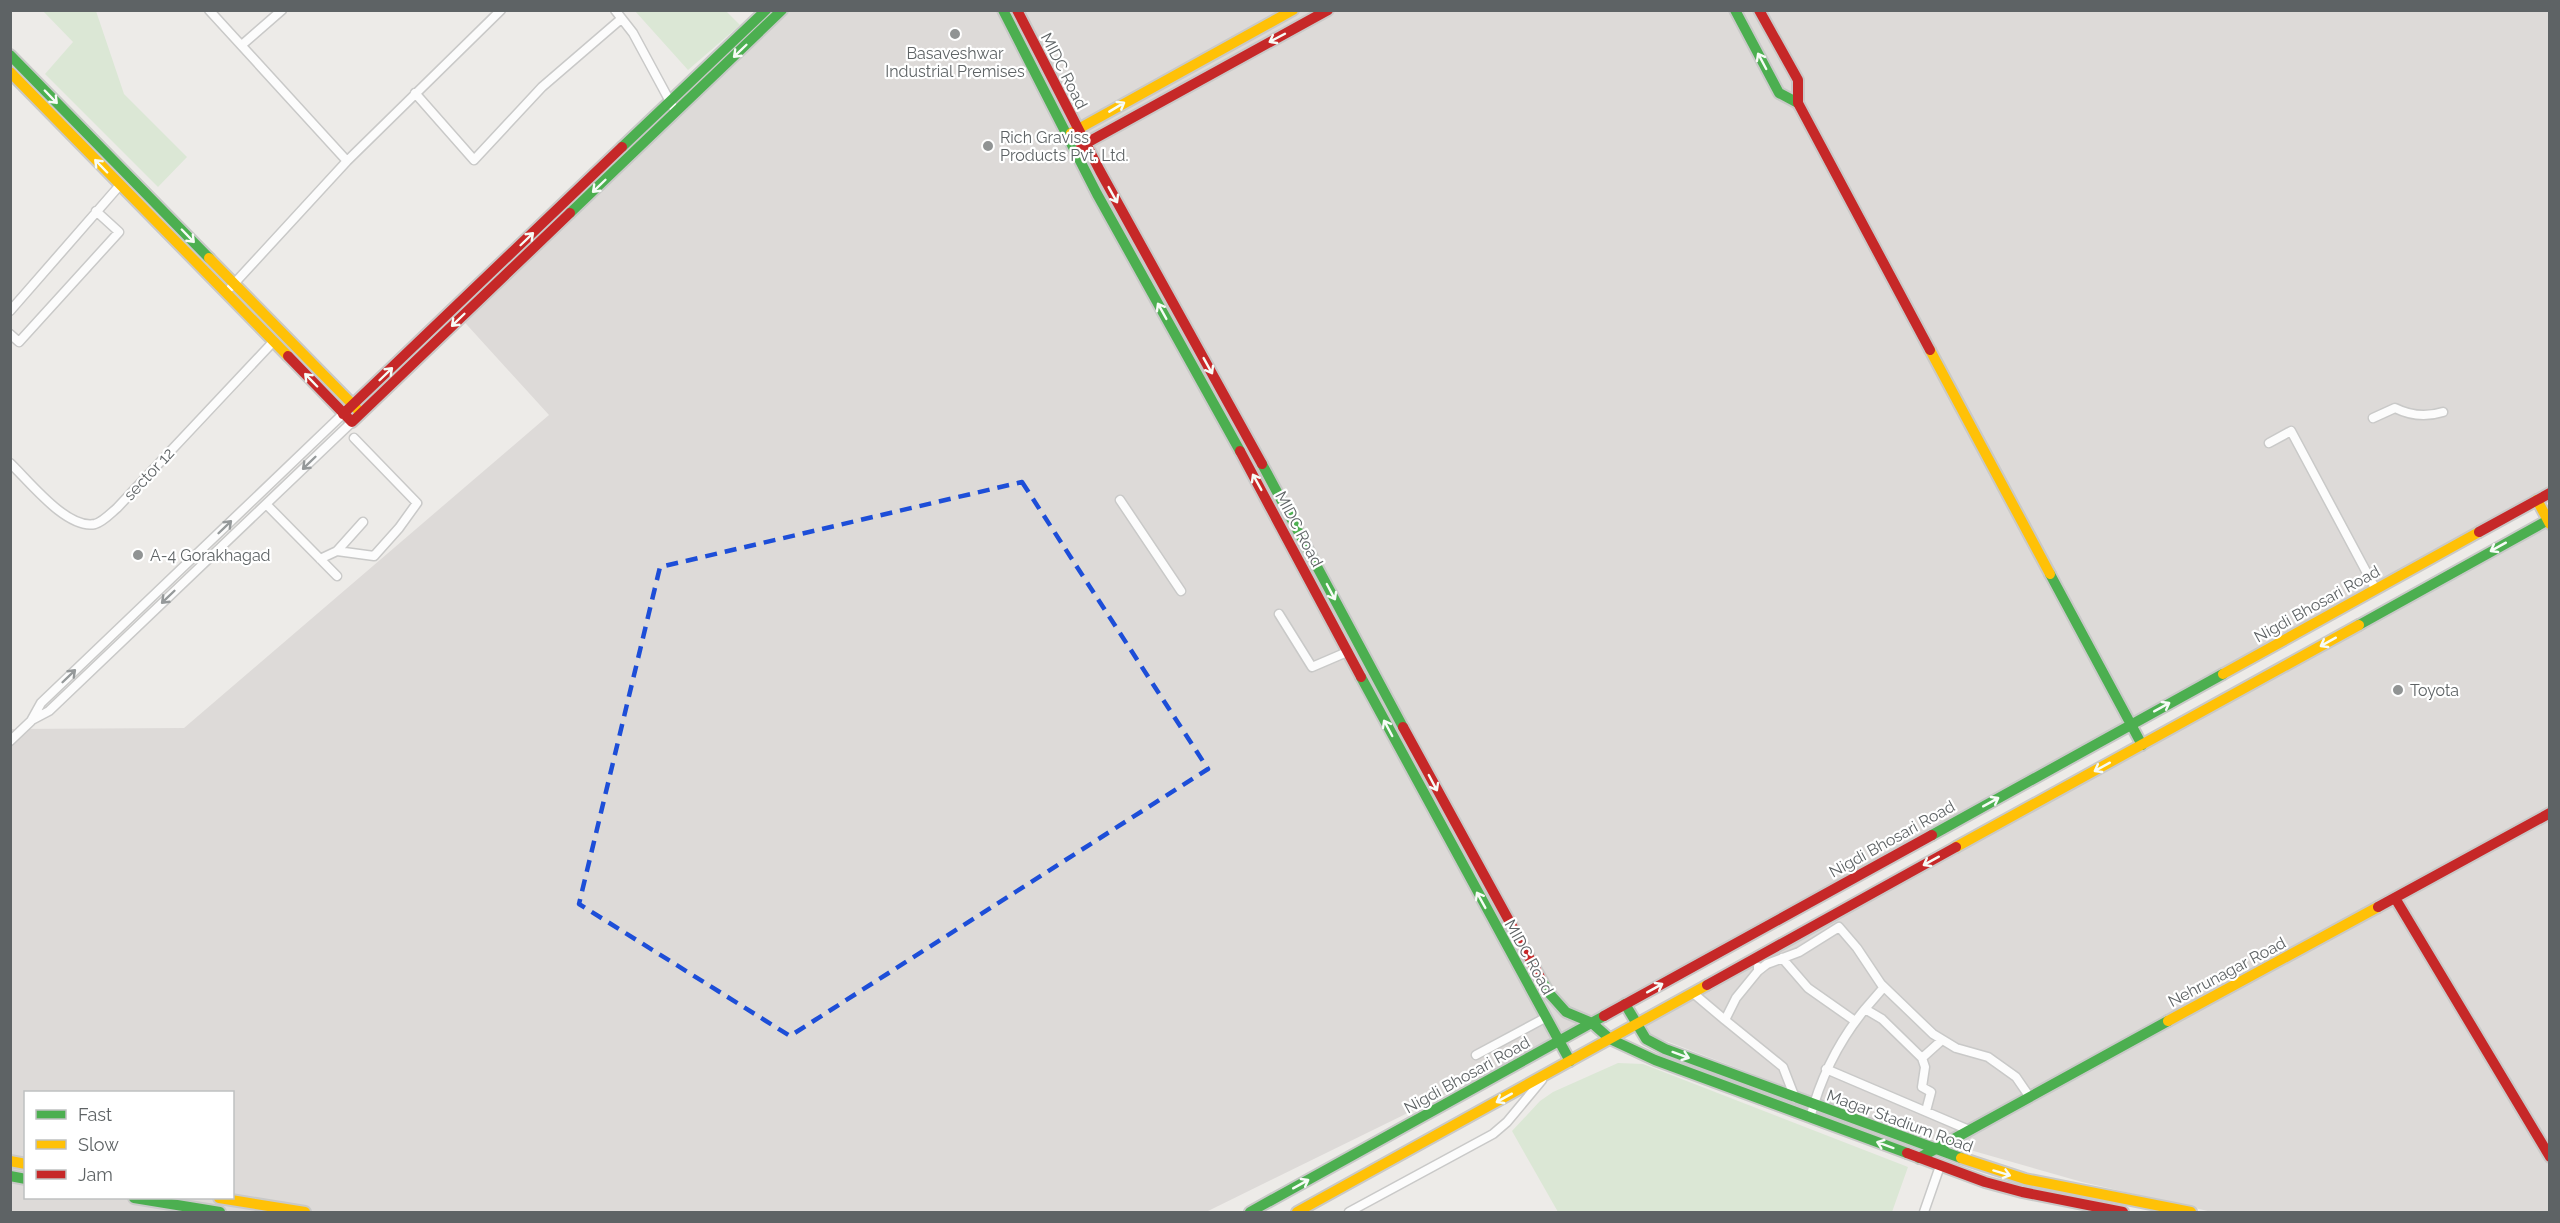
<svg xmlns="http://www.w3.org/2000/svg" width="2560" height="1223" font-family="Raleway,sans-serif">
	<rect width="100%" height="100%" fill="#edebe8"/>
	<path fill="#dddad8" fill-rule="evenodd" d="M 785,11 L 2549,11 L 2549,488 L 1595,1021 L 1206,1212 L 11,1212 L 10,729 L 184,728 L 549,415 L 458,315 ZM 26,1092 L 232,1092 L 232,1198 L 26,1198 Z
		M 2549,523 L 2549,1212 L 2212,1212 L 2082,1182 L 1900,1130 L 1637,1030 Z"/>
	<path fill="#dbe7d5" d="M 43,11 L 96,11 L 124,94 L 187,157 L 158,187 L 45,74 L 73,42 Z
		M 635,11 L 726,11 L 740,25 L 688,70 Z
		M 1618,1063 L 1643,1064 L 1908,1167 L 1892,1212 L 1558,1212 L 1512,1131 L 1540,1101 L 1553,1092 Z"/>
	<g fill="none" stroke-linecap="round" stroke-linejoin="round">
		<defs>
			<path id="street" d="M 209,10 L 347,161
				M 615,10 L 633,33 L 673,107
				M 243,44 L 282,10
				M 415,93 L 474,160 L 542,87 L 621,19
				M 231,287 L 347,161 L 501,10
				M 10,311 L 120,185
				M 10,334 L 19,342 L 119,232 L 96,211
				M 2373,418 L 2395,408 C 2411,416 2427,417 2443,412
				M 2269,443 L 2291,431 L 2375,588
				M 10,463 C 29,481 67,530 95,524 C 103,522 111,513 117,508 L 273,342
				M 1120,500 L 1181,591
				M 266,504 L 337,576
				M 337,551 L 374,556 L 399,528 L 417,503 L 354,438
				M 320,559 L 337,551 L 363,522
				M 1279,614 L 1312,667 L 1347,652
				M 32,720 L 49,711 L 352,422
				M 10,741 L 31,721 L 41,703 L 343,414
				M 1782,958 L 1808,988 L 1855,1021
				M 1758,967 L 1758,971 L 1736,998 L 1725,1020 L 1783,1067 L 1795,1098
				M 1758,971 L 1767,964 L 1799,952 L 1839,927 L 1857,948 L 1881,984 L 1933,1034 L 1956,1048 L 1988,1057 L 2016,1077 L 2029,1096
				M 1693,993 L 1725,1020
				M 1865,1009 L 1884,987
				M 1476,1055 L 1545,1018
				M 1922,1058 L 1925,1067 L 1922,1087 L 1931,1092 L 1926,1111
				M 1826,1069 L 1969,1130
				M 1810,1118 C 1821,1076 1838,1042 1865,1009 L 1882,1019 L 1922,1058 L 1942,1040
				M 1349,1212 L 1493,1134 L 1507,1122 L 1542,1080
				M 1924,1212 L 1940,1166"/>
			<path id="fast" d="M 1003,10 L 1097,194 L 1240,451
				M 1735,10 L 1779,93 L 1798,103
				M 10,55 L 209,258
				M 622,147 L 766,10
				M 570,213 L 782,10
				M 1262,464 L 1403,727
				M 2050,574 L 2142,745
				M 2359,625 L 2550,519
				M 1361,677 L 1570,1061
				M 1932,835 L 2223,674
				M 1542,981 L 1549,993 L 1566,1012 L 1592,1023 L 1610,1039 L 1655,1060 L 1907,1153
				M 1625,1004 L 1646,1039 L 1665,1049 L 1961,1158
				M 1919,1158 L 2168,1021
				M 10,1176 L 26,1179
				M 134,1198 L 220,1212
				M 1250,1212 L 1604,1016"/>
			<path id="slow" d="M 10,72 L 288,356
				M 1071,133 L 1293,10
				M 209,258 L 357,409
				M 1930,350 L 2050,574
				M 2537,500 L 2550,524
				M 2223,674 L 2479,532
				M 1956,847 L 2359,625
				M 2168,1021 L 2378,907
				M 1961,1158 L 2025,1179 L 2191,1212
				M 10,1161 L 26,1164
				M 219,1198 L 305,1212
				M 1297,1212 L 1707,985"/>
			<path id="jam" d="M 1017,10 L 1100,171 L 1262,464
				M 1759,10 L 1798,80 L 1798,103 L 1930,350
				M 1081,146 L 1328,10
				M 288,356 L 352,422 L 570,213
				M 343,414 L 622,147
				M 1240,451 L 1361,677
				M 2479,532 L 2550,493
				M 1403,727 L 1542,981
				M 2395,898 L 2550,1157
				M 2378,907 L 2550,813
				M 1707,985 L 1956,847
				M 1604,1016 L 1932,835
				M 1907,1153 L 1985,1182 L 2022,1192 L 2123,1212"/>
		</defs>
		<use href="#street" stroke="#c9c9c8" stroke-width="11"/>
		<use href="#fast" stroke="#c9c9c8" stroke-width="14"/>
		<use href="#slow" stroke="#c9c9c8" stroke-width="14"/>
		<use href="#jam" stroke="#c9c9c8" stroke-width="14"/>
		<use href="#street" stroke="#fcfcfc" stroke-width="8"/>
		<use href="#fast" stroke="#4caf50" stroke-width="10"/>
		<use href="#slow" stroke="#ffc107" stroke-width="10"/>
		<use href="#jam" stroke="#c62828" stroke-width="10"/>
	</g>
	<defs><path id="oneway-shaft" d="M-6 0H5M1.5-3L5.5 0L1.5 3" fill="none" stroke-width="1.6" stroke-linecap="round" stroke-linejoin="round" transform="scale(1.5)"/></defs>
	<g stroke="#f6fbf6">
		<use href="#oneway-shaft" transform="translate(1277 38) rotate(152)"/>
		<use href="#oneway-shaft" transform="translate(740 51) rotate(136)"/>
		<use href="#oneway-shaft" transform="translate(1762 61) rotate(-118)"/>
		<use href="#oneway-shaft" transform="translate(51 97) rotate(46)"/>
		<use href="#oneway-shaft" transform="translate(1117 107) rotate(-31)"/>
		<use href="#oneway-shaft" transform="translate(101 166) rotate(-134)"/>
		<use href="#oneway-shaft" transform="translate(599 186) rotate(136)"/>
		<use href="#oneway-shaft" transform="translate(1113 195) rotate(61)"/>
		<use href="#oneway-shaft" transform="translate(188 236) rotate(46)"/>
		<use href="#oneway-shaft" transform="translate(527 239) rotate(-44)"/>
		<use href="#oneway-shaft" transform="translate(1162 311) rotate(-119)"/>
		<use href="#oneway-shaft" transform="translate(458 320) rotate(136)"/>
		<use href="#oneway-shaft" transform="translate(1208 366) rotate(61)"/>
		<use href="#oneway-shaft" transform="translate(386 374) rotate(-44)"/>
		<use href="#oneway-shaft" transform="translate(311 380) rotate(-134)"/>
		<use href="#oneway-shaft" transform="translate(1257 482) rotate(-119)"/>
		<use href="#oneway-shaft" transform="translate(2498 547) rotate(151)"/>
		<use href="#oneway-shaft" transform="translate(1331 592) rotate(62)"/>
		<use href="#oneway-shaft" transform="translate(2328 642) rotate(151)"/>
		<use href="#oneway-shaft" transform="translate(2162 707) rotate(-29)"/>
		<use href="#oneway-shaft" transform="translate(1388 728) rotate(-118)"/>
		<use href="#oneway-shaft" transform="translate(2102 767) rotate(151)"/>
		<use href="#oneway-shaft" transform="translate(1433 783) rotate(62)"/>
		<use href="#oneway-shaft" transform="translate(1991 802) rotate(-29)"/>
		<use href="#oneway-shaft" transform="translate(1931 861) rotate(151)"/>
		<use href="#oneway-shaft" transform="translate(1481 900) rotate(-119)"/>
		<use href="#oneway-shaft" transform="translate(1655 988) rotate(-29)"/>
		<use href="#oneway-shaft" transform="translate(1681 1055) rotate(20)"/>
		<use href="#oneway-shaft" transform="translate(1504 1098) rotate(151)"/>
		<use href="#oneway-shaft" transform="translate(1885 1145) rotate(-160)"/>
		<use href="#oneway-shaft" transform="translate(2002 1173) rotate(17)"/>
		<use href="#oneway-shaft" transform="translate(1301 1184) rotate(-29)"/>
	</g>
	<g stroke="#95999a">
		<use href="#oneway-shaft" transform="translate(309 463) rotate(136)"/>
		<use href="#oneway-shaft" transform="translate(225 527) rotate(-44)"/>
		<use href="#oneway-shaft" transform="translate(168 597) rotate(136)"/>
		<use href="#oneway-shaft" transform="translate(69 676) rotate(-44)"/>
	</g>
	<path fill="none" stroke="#1d4ed8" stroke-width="4.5" stroke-dasharray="12 8" stroke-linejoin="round" d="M 1022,482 L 1208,769 L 790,1036 L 579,904 L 660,567 Z"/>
	<g fill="#909393" stroke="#fff" stroke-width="2">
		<circle cx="955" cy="34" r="6"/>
		<circle cx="988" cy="146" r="6"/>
		<circle cx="138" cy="555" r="6"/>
		<circle cx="2398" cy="690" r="6"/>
	</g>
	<g text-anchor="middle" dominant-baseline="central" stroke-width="4.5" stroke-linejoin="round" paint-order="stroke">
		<g font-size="16" fill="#5e6365" stroke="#fff" text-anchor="start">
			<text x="955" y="53" text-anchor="middle">Basaveshwar<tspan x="955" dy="18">Industrial Premises</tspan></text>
			<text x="1000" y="137">Rich Graviss<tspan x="1000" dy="18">Products Pvt. Ltd.</tspan></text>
			<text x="150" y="555">A-4 Gorakhagad</text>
			<text x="2410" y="690">Toyota</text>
		</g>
		<g font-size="16" fill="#5e6365" stroke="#fff">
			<text transform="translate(1064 71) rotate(63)">MIDC Road</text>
			<text transform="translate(149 474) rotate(-47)">sector 12</text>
			<text transform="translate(1299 529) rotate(62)">MIDC Road</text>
			<text transform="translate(2317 604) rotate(-29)">Nigdi Bhosari Road</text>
			<text transform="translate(1892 839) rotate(-29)">Nigdi Bhosari Road</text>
			<text transform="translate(1529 957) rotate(61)">MIDC Road</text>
			<text transform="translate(2227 972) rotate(-28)">Nehrunagar Road</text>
			<text transform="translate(1467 1075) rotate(-29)">Nigdi Bhosari Road</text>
			<text transform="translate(1900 1121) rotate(20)">Magar Stadium Road</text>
		</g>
	</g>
	<rect width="2560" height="1223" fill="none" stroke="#5e6365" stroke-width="24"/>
	<rect x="24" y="1091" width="210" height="108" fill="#ffffff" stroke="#bfc1c1" stroke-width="1.5"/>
	<rect x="36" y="1110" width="30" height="9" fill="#4caf50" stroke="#bfc1c1" stroke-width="1.5"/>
	<text x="78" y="1121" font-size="18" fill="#5e6365">Fast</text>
	<rect x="36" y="1140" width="30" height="9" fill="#ffc107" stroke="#bfc1c1" stroke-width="1.5"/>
	<text x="78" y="1151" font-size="18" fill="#5e6365">Slow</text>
	<rect x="36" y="1170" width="30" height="9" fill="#c62828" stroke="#bfc1c1" stroke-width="1.5"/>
	<text x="78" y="1181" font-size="18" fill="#5e6365">Jam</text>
</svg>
